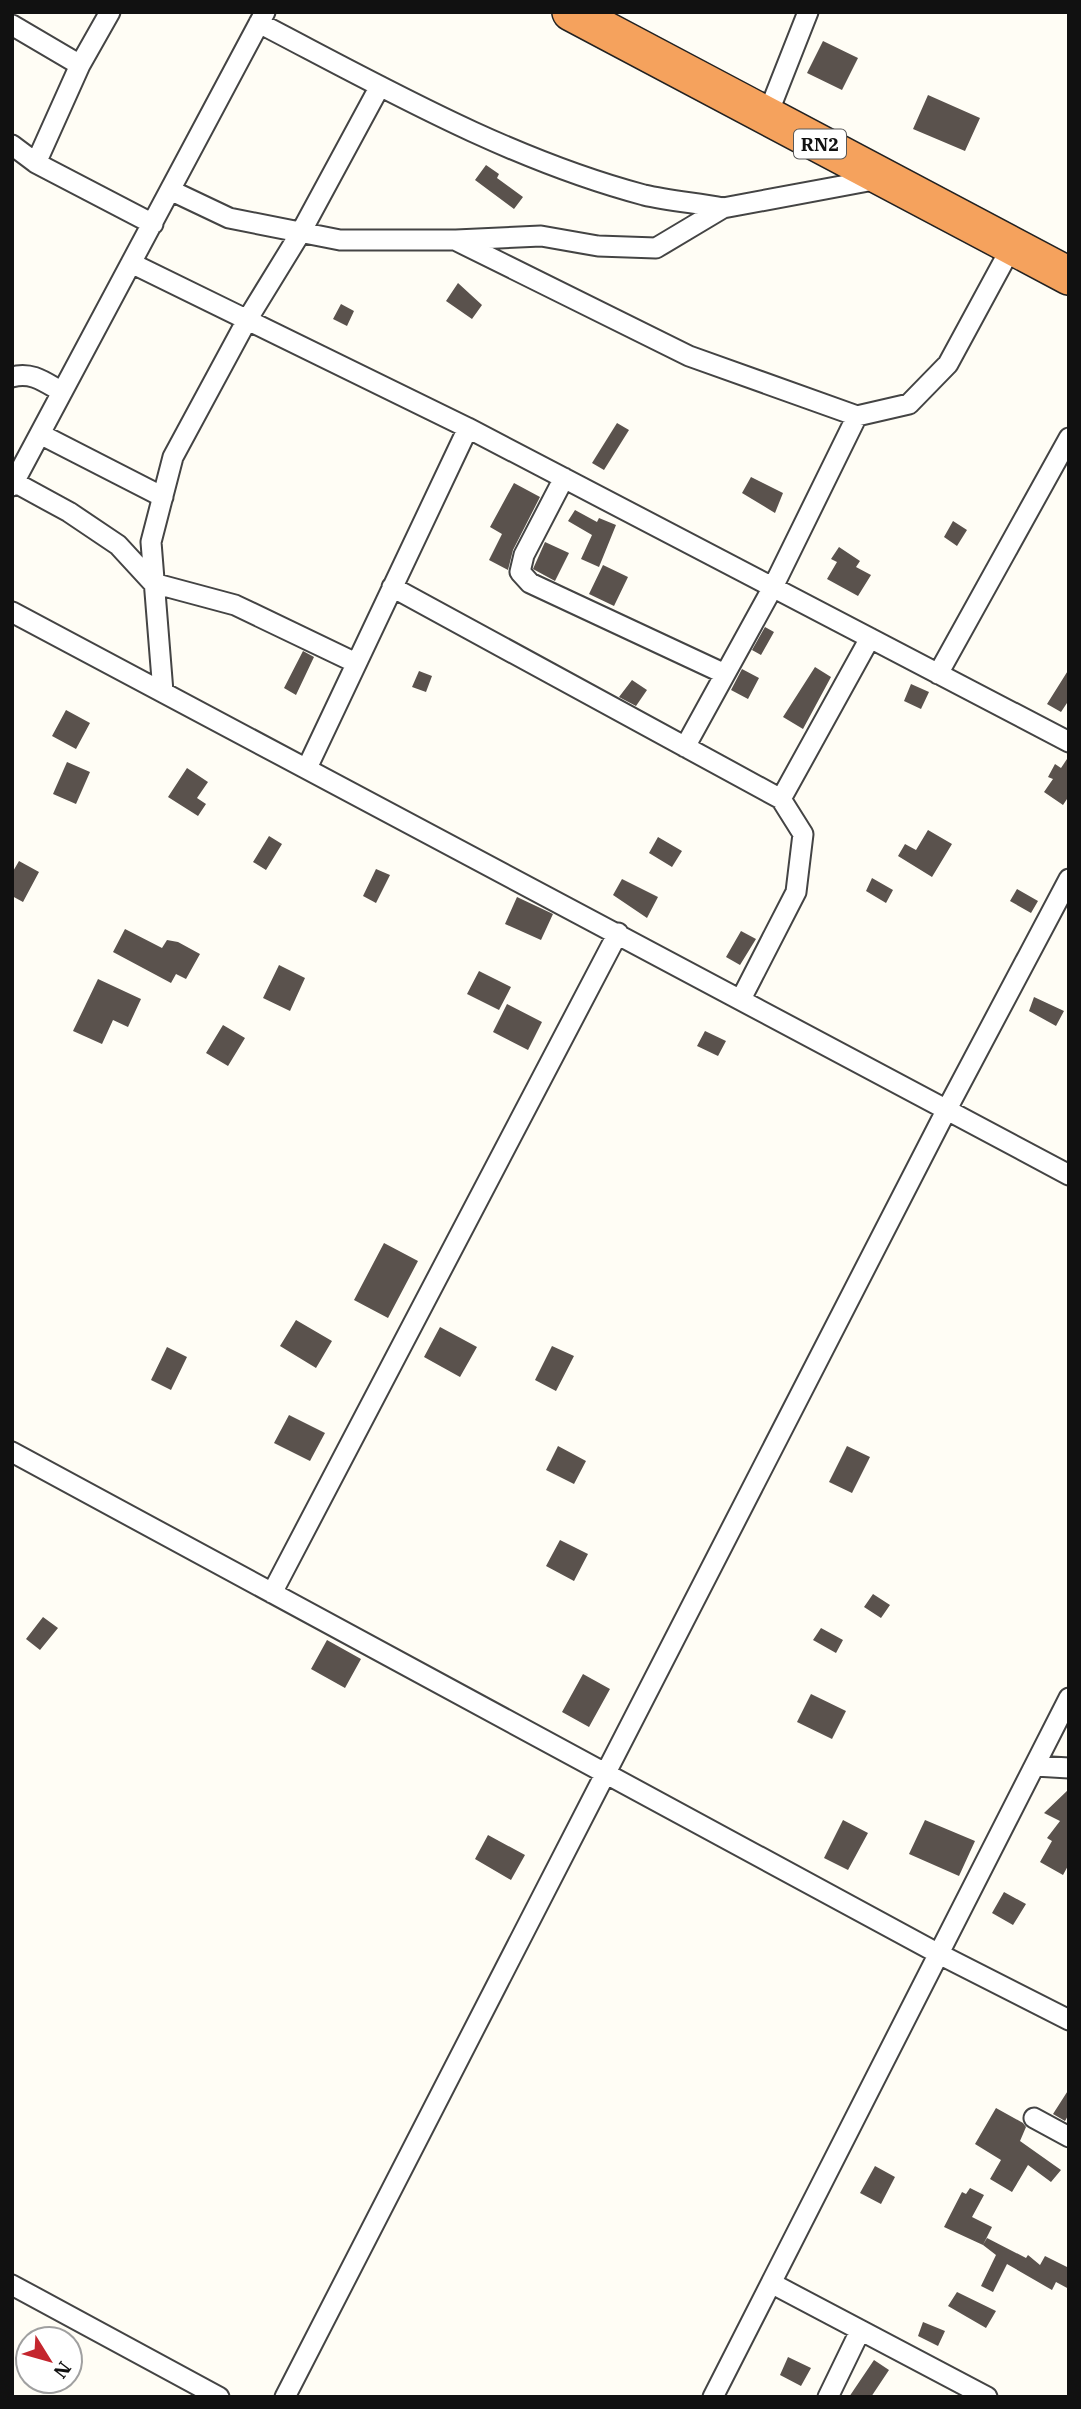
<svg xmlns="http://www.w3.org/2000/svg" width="1081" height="2409" font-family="'IBM Plex Serif',serif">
	<rect width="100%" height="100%" fill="#fffdf5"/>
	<path fill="#5a524d" d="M 823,41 L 858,58 L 842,90 L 807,73 Z
		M 928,95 L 980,118 L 965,151 L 913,129 Z
		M 486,165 L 499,174 L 497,178 L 523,197 L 514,209 L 475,180 Z
		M 458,283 L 482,305 L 472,319 L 446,301 Z
		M 341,304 L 354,311 L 347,326 L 333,319 Z
		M 617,423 L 629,430 L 604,470 L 592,463 Z
		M 751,477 L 783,493 L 775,513 L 742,493 Z
		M 514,483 L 540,497 L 513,550 L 508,570 L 489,560 L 502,534 L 490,527 Z
		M 575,510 L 597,522 L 599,518 L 616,525 L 599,567 L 581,559 L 592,535 L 568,521 Z
		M 953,521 L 967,530 L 957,546 L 944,537 Z
		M 545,542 L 569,553 L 555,581 L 533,569 Z
		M 839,547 L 860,561 L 856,567 L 871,575 L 858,596 L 827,579 L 837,562 L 831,559 Z
		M 603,565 L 628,577 L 614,606 L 589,594 Z
		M 765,627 L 774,632 L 761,655 L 752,650 Z
		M 303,651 L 314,657 L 296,695 L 284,688 Z
		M 815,667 L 831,677 L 803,729 L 783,717 Z
		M 742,669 L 759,678 L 748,699 L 731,690 Z
		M 1069,669 L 1069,700 L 1061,712 L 1047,704 Z
		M 419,671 L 432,676 L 426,692 L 412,687 Z
		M 632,680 L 647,690 L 636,706 L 619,697 Z
		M 911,684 L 929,692 L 921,709 L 904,701 Z
		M 66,710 L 90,723 L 76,749 L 52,736 Z
		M 1069,756 L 1069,796 L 1063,805 L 1044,792 L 1053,779 L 1048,777 L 1055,764 L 1061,768 Z
		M 67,762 L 90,772 L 76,804 L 53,794 Z
		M 187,768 L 208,782 L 197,798 L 206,804 L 198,816 L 168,797 Z
		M 928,830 L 952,844 L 932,877 L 898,856 L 905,844 L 916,850 Z
		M 269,836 L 282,844 L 266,870 L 253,862 Z
		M 658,837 L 682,851 L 672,867 L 649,853 Z
		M 19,861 L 39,872 L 23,902 L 12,896 L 12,873 Z
		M 376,869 L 390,875 L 376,903 L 363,896 Z
		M 872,878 L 893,890 L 886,903 L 866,891 Z
		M 622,879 L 658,897 L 647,918 L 613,895 Z
		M 1017,889 L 1038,901 L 1031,913 L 1010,901 Z
		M 517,897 L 553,914 L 541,940 L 505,924 Z
		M 125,929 L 162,948 L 167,940 L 178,942 L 200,954 L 186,979 L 176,974 L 171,983 L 113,952 Z
		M 741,931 L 756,939 L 740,965 L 726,957 Z
		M 279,965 L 305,978 L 290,1011 L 263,998 Z
		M 479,971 L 511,987 L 499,1010 L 467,994 Z
		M 98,979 L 141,999 L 128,1027 L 113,1020 L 102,1044 L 73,1031 Z
		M 1034,997 L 1064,1011 L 1056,1026 L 1029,1011 Z
		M 507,1004 L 542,1022 L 528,1050 L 493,1032 Z
		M 223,1025 L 245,1038 L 228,1066 L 206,1053 Z
		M 705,1031 L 726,1041 L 718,1056 L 697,1046 Z
		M 384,1243 L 418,1261 L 388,1318 L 354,1300 Z
		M 296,1320 L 332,1341 L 316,1368 L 280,1346 Z
		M 440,1327 L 477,1347 L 460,1377 L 424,1357 Z
		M 552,1346 L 574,1356 L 556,1391 L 535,1380 Z
		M 167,1347 L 187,1357 L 171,1390 L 151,1380 Z
		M 289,1415 L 325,1433 L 310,1461 L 274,1443 Z
		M 558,1446 L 586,1461 L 574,1484 L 546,1470 Z
		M 847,1446 L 870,1457 L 852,1493 L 829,1482 Z
		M 560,1540 L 588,1554 L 574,1581 L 546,1566 Z
		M 873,1594 L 890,1605 L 881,1618 L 864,1607 Z
		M 43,1617 L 58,1628 L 40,1650 L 26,1639 Z
		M 821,1628 L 843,1640 L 836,1653 L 813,1640 Z
		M 327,1640 L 361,1659 L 345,1688 L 311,1669 Z
		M 583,1674 L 610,1689 L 589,1727 L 562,1712 Z
		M 811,1694 L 846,1711 L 832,1739 L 797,1722 Z
		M 1069,1789 L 1069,1864 L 1063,1875 L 1040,1862 L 1052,1841 L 1047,1838 L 1060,1821 L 1044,1813 Z
		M 843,1820 L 868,1833 L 848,1870 L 824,1858 Z
		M 925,1820 L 975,1841 L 959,1876 L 909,1854 Z
		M 488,1835 L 525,1855 L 511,1880 L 475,1859 Z
		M 1004,1892 L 1026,1904 L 1013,1925 L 992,1913 Z
		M 1069,2089 L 1069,2114 L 1065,2121 L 1053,2114 Z
		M 996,2108 L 1023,2123 L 1026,2127 L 1020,2141 L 1061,2170 L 1051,2182 L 1028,2165 L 1012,2192 L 990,2179 L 1001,2160 L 975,2144 Z
		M 875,2166 L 895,2177 L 881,2204 L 860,2193 Z
		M 970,2188 L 984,2195 L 972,2217 L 992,2227 L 983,2245 L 987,2238 L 1026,2258 L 1028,2255 L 1040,2265 L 1045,2256 L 1069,2268 L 1069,2289 L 1056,2282 L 1052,2290 L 1007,2264 L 993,2292 L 981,2286 L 996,2255 L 983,2245 L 944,2227 L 962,2192 L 966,2194 Z
		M 957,2292 L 996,2311 L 986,2328 L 948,2306 Z
		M 923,2322 L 945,2331 L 938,2346 L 918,2336 Z
		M 788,2357 L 811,2368 L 801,2386 L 780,2375 Z
		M 874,2360 L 889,2370 L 871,2397 L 849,2397 Z"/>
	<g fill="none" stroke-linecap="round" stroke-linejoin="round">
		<defs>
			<path id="street" d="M 259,23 C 382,87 508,159 644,195 C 669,201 697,203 723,208
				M 12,25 L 80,65
				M 767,116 L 808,12
				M 12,145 L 36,163 L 153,224
				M 36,163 L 80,65 L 110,12
				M 170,190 L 229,218 L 340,240 L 456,240 L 541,236 L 598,246 L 656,248 L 723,208 L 879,179
				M 457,241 L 689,356 L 857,416 L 909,404 L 948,364 L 1012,246
				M 131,263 L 468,428 L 1069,742
				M 12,377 C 32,371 46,383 62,392
				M 40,434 L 163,497
				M 564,478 L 524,555 L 520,572 L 530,583 L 725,674
				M 14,482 L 69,512 L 118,545 L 153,583 L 235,605 L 356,663
				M 12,486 L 265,12
				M 392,587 L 781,799
				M 12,612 L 1069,1175
				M 938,674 L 1069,438
				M 163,692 L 151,542 L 173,457 L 247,320 L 301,232 L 380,86
				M 685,747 L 773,587 L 857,416
				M 307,768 L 468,428
				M 741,999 L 796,892 L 803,834 L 781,799 L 870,638
				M 12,1452 L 939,1954 L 1069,2020
				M 272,1593 L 618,933
				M 1035,1766 L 1069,1768
				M 1034,2118 L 1069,2137
				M 773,2284 L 987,2397
				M 12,2285 L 219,2397
				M 285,2397 L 947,1109 L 1069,879
				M 713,2397 L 1069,1698
				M 828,2397 L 860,2331"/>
			<path id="highway" d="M 571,12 L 1069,276"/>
		</defs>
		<use href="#street" stroke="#444" stroke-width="23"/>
		<use href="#highway" stroke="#222" stroke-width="40"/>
		<use href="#street" stroke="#fff" stroke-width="19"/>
		<use href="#highway" stroke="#f5a25d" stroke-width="37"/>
	</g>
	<g text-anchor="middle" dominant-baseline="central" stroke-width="7" stroke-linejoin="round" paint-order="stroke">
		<rect fill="#fff" stroke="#585858" stroke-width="2" x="794" y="129.5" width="52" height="29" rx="5"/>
		<g font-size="18" font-weight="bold" fill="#111">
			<text x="820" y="144">RN2</text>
		</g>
	</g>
	<rect width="1081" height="2409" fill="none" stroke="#111111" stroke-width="28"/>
	<g transform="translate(49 2360) rotate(127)"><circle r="33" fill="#ffffff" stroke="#a0a0a0" stroke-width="2"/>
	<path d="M0-5L12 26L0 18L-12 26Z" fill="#c4262e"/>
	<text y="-10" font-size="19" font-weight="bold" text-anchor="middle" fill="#111111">N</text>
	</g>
</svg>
